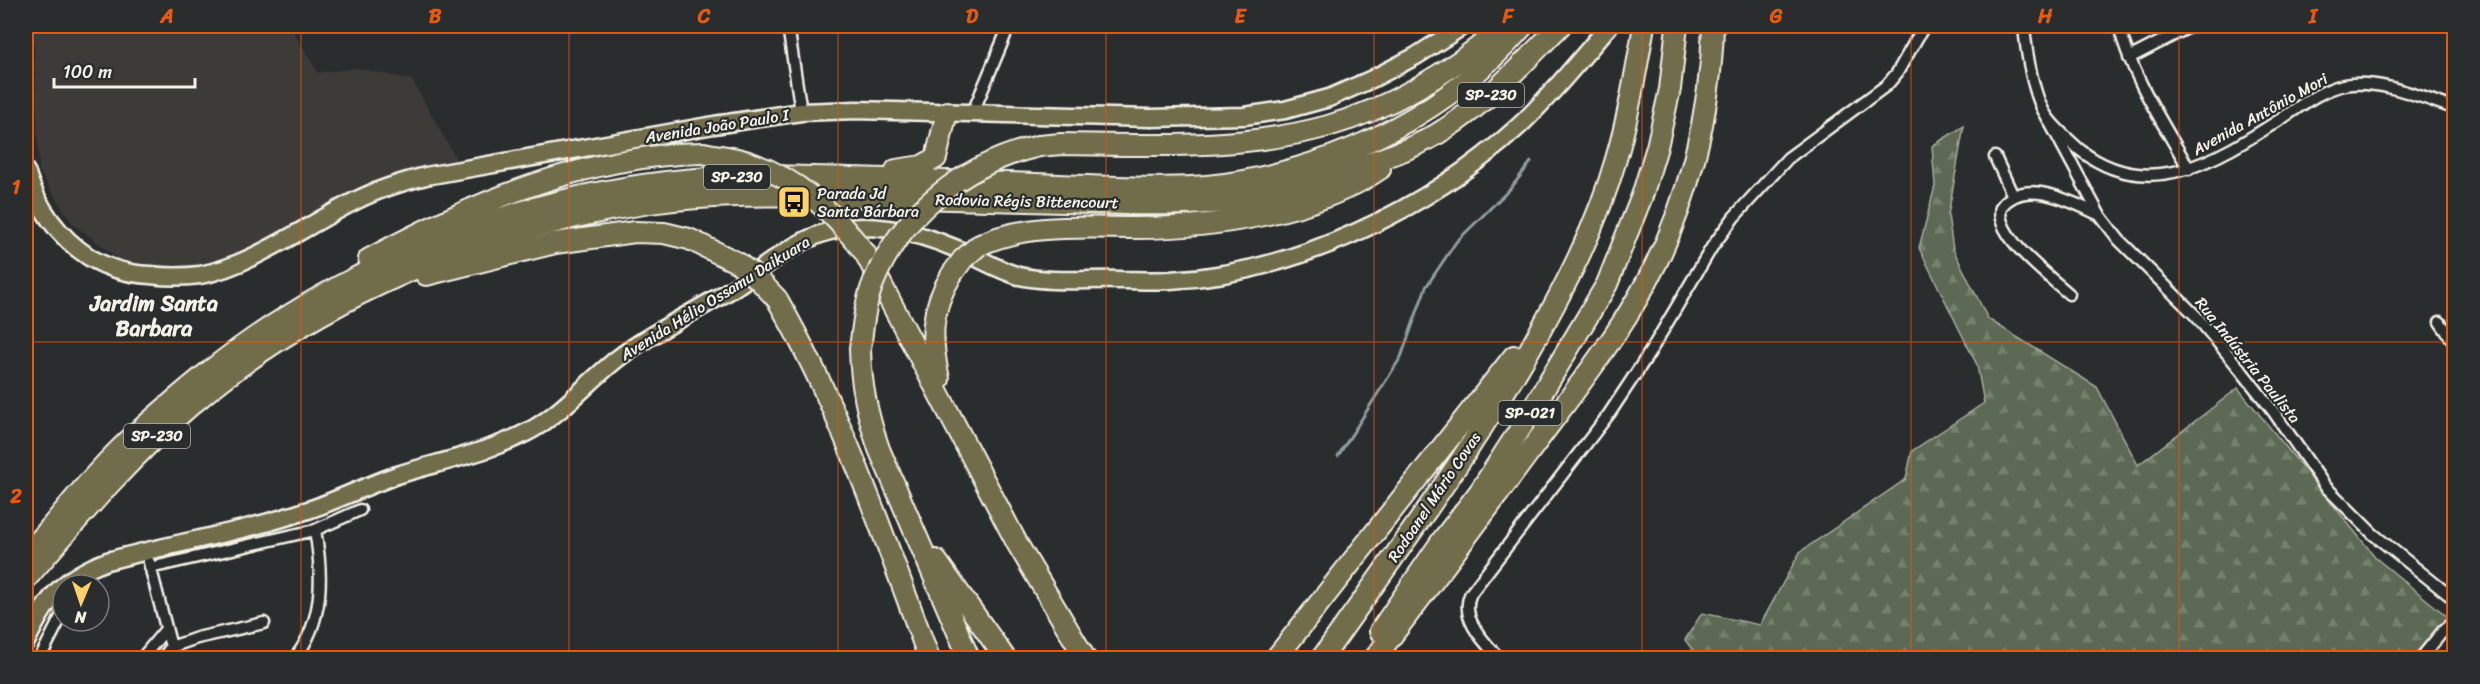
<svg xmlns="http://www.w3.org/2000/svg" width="2480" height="684" font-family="Sriracha,sans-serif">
	<defs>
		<pattern id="forest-firs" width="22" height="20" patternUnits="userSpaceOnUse" patternTransform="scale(1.5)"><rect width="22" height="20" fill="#5b6b54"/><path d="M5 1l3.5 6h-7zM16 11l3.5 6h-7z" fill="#73816d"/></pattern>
	</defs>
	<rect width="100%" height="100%" fill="#2a2d2e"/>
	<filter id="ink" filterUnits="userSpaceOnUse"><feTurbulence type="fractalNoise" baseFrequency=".0167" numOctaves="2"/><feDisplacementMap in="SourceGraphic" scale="12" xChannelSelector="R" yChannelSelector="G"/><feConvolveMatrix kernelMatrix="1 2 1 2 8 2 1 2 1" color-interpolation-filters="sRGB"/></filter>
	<g filter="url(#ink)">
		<path fill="#3d3b38" d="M 33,26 L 290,26 L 318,73 L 357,68 L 412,80 L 458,162 L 223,267 L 129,267 L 72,223 L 39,171 Z"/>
		<path fill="url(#forest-firs)" stroke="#a8ae9e" stroke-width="1.5" d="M 1964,126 L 1948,215 L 1953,249 L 1988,319 L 2097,387 L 2138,465 L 2238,388 L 2377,559 L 2448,617 L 2416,658 L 1699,658 L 1685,640 L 1702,613 L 1760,625 L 1800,552 L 1906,479 L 1912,451 L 1984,403 L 1977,365 L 1919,248 L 1935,186 L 1932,146 Z"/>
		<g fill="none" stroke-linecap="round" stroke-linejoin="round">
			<path stroke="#8f9e9f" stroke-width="3" d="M 1338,456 L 1401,357 L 1426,287 L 1456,242 L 1511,188 L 1531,162"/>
			<defs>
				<path id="street" d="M 788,26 L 801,112
					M 2024,26 C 2026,50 2033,98 2048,118 C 2056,129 2070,141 2080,150 C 2151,205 2221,157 2284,117 C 2302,105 2321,90 2344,85 C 2381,79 2420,97 2454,108
					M 2119,26 C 2132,77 2163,123 2189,169
					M 2129,58 L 2191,26
					M 973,112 L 1009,26
					M 2047,117 L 2099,214 L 2119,240 L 2196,316 L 2240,369 L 2273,411 L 2325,486 L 2373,534 L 2454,599
					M 1995,157 L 2013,196
					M 2069,294 C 2050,277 1993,235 2001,207 C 2024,176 2072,202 2098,214
					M 2440,322 L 2454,342
					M 149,562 L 171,647 L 163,658
					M 150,568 L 315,530 L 360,510
					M 171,647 L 197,638 L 264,623
					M 40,658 L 63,613
					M 142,658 L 166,629
					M 295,658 C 324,621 323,575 315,530
					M 1499,658 C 1483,641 1459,617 1471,593 L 1609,414 L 1650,352 L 1712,247 L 1734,217 L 1788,158 L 1887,85 L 1897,73 L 1924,26
					M 2421,658 L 2443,631 L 2454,621"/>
				<path id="primary" d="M 26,171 C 37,206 57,236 89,257 C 109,269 127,274 150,275 C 166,277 184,277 200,275 C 251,266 310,223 357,200 C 379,189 402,182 426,176 L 714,125 L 801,112 L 856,110 L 1150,118 L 1244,116 L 1285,110 L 1329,98 L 1372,79 L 1416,56 L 1463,26
					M 26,642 C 47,598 60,579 107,561 C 174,543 245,532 311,509 C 340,499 368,485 397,475 C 442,461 492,452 533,429 C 565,410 588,382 617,359 C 652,332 695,312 732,289 C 760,271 786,247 818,235 C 862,218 915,231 957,249 C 978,257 997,270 1019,276 C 1051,283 1087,279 1120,280 C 1136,280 1154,281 1170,280 C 1294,274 1429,209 1519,126 C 1552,95 1580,59 1609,26"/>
				<path id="highway" d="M 1039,146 L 1061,144 C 1150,145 1242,150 1328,126 C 1394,107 1454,69 1505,26
					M 896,170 L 922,166 L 936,158 L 947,112
					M 978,246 C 1022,223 1086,228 1135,228 C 1213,228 1315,214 1380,169
					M 865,253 L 1018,545 L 1085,658
					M 369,259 C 473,203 584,155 703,153
					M 426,275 L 555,243 L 635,232 L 664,233 L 689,239 L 738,263
					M 777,299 C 842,412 884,537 929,658
					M 860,349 C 861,386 867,414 879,449 L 969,658
					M 939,379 C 930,338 930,310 952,274
					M 26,556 C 62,515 96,469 138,432 C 183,392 231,351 283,319 C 397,247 532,198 666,182 C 727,174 789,176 850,178 C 920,180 990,182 1059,185 C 1120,187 1183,192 1243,181 C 1350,161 1452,109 1523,26
					M 936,560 L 1005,658
					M 26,579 C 78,519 130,457 191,405 C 321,295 483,228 650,203 C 712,194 776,195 839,196 C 914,198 988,200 1063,202 C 1117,204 1172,206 1226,202 C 1269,198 1311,183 1351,169 C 1383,158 1417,148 1445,129 C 1489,101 1524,62 1560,26
					M 1380,631 L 1443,539 L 1480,491 L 1522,426 L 1607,284 L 1642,196 L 1657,147 L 1670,89 L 1677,26
					M 1276,658 L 1514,356
					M 1322,658 C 1393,557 1468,457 1530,349 C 1564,289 1597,226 1616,159 C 1629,115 1636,70 1644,26
					M 1375,658 C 1426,591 1477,523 1527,455 C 1568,399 1613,344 1646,283 C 1688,206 1711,112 1713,26"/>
			</defs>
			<use href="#street" stroke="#f4f1e8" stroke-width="15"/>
			<use href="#primary" stroke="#f4f1e8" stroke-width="21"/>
			<use href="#highway" stroke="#f4f1e8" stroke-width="24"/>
			<use href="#street" stroke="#2a2d2e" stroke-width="10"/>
			<use href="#primary" stroke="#716d4b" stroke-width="16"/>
			<use href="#highway" stroke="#716d4b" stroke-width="20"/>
			<defs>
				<path id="highway-bridge" d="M 703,153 C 717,156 731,157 745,161 C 798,178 831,210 865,253
					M 738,263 L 757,278 L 777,299
					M 952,274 L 963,259 L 978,246
					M 860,349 C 863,326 865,302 874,281 C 903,211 966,163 1039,146"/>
			</defs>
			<use href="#highway-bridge" stroke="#f4f1e8" stroke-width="24" stroke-linecap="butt"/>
			<use href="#highway-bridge" stroke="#716d4b" stroke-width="20"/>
		</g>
	</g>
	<path fill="none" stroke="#e8590c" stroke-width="1.5" stroke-opacity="0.55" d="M 301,26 L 301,658M 569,26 L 569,658M 838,26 L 838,658M 1106,26 L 1106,658M 1374,26 L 1374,658M 1642,26 L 1642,658M 1911,26 L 1911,658M 2179,26 L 2179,658M 26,342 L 2454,342"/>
	<defs>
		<symbol id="bus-square" viewBox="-11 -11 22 22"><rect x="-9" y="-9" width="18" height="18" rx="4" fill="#ffd166" stroke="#2a2d2e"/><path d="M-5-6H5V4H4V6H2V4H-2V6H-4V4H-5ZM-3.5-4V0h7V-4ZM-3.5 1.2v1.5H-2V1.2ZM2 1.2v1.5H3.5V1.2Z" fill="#111"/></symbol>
	</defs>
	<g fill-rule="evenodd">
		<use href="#bus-square" x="775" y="183" width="38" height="38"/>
	</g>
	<g text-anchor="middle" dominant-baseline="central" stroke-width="4.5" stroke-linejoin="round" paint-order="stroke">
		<g fill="#2a2d2e" stroke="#b7b6b0" stroke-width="1.5">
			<rect x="1458" y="83" width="66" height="24" rx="4.5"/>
			<rect x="704" y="165" width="66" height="24" rx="4.5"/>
			<rect x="1498.5" y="401" width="63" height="24" rx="4.5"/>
			<rect x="124" y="424" width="66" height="24" rx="4.5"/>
		</g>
		<g font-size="15" font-weight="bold" fill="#f4f1e8">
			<text x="1491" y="95">SP-230</text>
			<text x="737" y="177">SP-230</text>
			<text x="1530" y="413">SP-021</text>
			<text x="157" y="436">SP-230</text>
		</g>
		<g font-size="16" fill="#f4f1e8" stroke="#2a2d2e">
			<text transform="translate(2260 114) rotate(-29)">Avenida Antônio Mori</text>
			<text transform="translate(717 126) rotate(-9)">Avenida João Paulo I</text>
			<text transform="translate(1027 201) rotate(1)">Rodovia Régis Bittencourt</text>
			<text transform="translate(715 298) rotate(-32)">Avenida Hélio Ossamu Daikuara</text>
			<text transform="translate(2248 360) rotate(51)">Rua Indústria Paulista</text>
			<text transform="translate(1434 497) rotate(-56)">Rodoanel Mário Covas</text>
		</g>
		<g font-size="16" fill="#f4f1e8" stroke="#2a2d2e" text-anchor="start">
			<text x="817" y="193">Parada Jd<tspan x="817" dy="18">Santa Bárbara</tspan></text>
		</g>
		<g font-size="22" font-weight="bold" fill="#f4f1e8" stroke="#2a2d2e">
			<text x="154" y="303">Jardim Santa<tspan x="154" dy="25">Barbara</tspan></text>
		</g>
	</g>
	<rect width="2480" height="684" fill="none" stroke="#2a2d2e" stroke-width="66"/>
	<g transform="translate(81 603) rotate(182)"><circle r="28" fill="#2a2d2e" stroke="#7b7b78" stroke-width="1.5"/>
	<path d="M0-4.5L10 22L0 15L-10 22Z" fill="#ffd166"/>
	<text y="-9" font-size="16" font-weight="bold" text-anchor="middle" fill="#f4f1e8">N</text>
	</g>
	<path d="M54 78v9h141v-9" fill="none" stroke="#f4f1e8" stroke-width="3"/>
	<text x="63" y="78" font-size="18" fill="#f4f1e8" stroke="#2a2d2e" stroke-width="4.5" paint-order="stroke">100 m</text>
	<rect x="33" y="33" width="2414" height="618" fill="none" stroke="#e8590c" stroke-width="2"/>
	<g font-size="20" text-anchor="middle" font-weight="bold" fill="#e8590c">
		<text x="167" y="23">A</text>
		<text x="435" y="23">B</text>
		<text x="704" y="23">C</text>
		<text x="972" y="23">D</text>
		<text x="1240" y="23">E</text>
		<text x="1508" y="23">F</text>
		<text x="1776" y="23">G</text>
		<text x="2045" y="23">H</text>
		<text x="2313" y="23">I</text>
		<text x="16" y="194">1</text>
		<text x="16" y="503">2</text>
	</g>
</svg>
